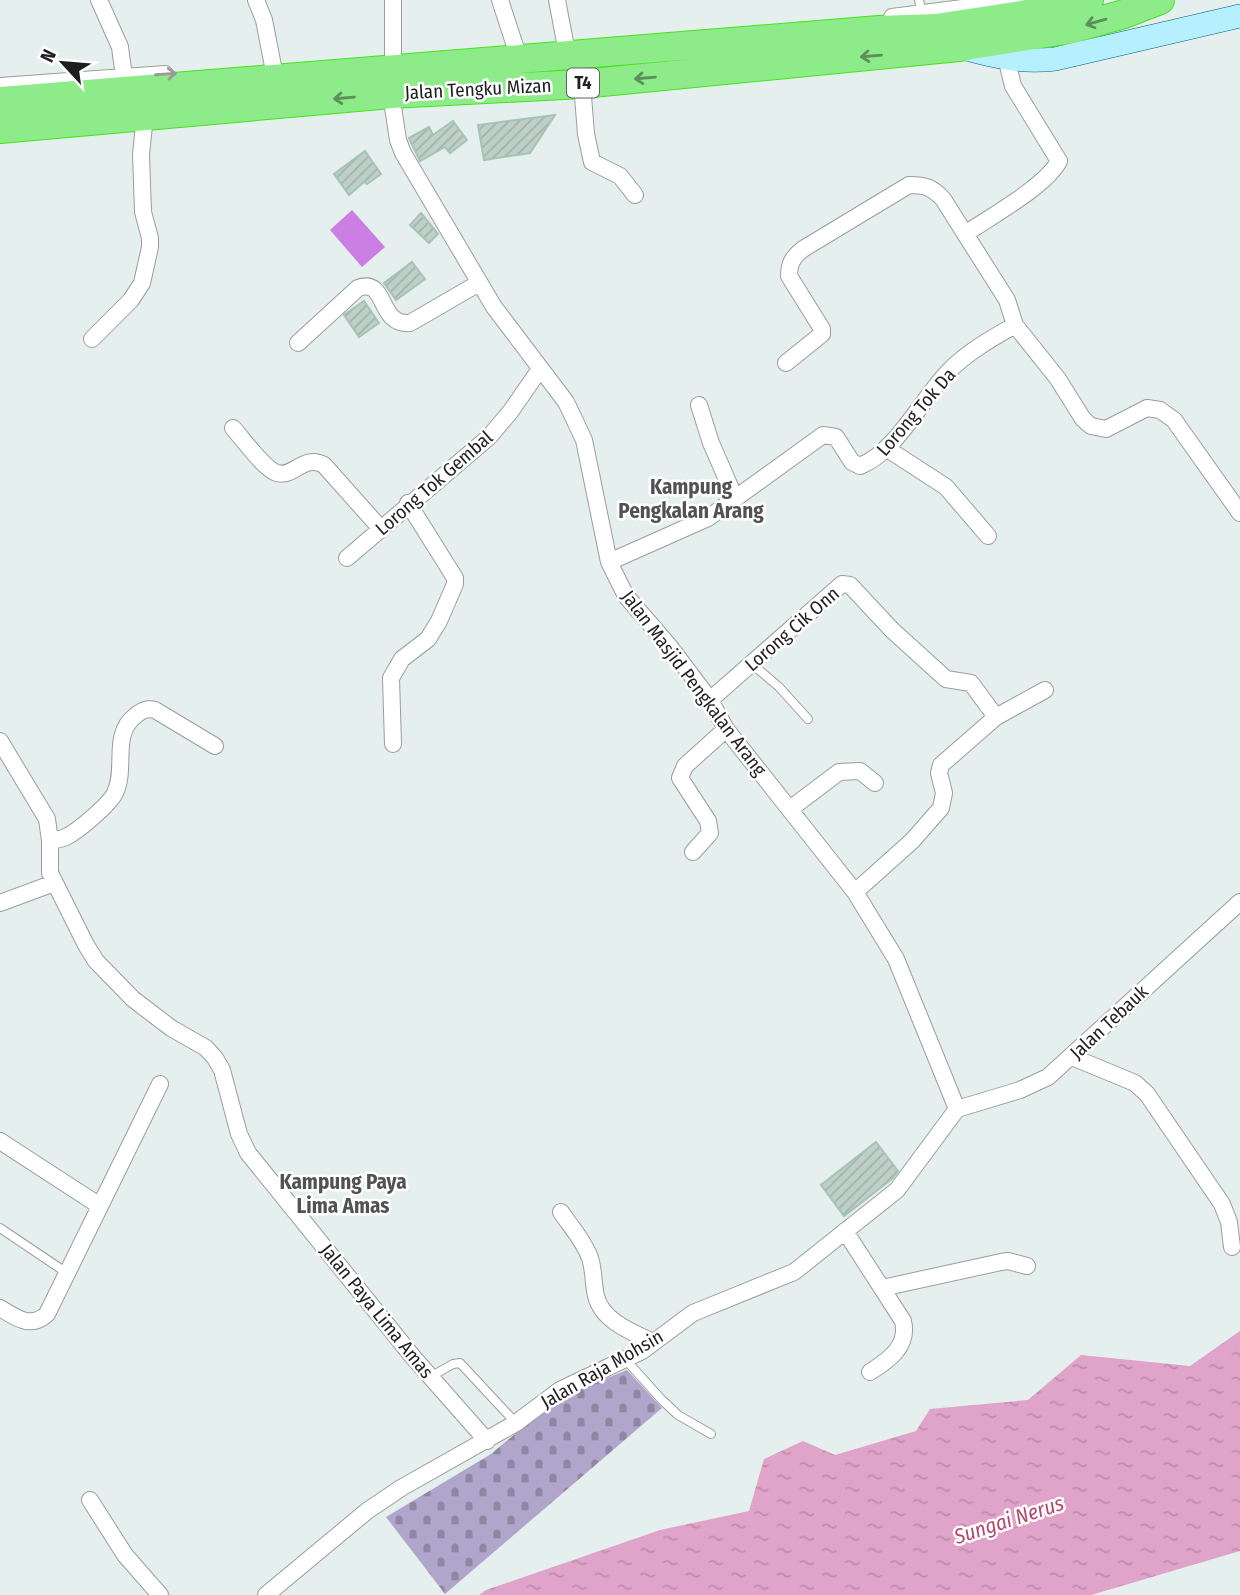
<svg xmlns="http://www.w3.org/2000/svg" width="1240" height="1595" font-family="'Fira Sans Condensed',sans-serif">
	<defs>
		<pattern id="cemetery-stones" width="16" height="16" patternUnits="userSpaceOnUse" patternTransform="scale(1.75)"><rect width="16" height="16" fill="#b0a5ca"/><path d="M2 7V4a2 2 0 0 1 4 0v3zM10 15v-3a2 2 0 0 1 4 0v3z" fill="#8f86a3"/></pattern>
		<pattern id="water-ripples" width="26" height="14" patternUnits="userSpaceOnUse" patternTransform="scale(1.75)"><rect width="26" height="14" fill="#e0a3c9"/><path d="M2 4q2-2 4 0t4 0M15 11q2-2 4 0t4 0" fill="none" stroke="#c08cac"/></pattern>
		<pattern id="building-hatch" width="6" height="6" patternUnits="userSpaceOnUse" patternTransform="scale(1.75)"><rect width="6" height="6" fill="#bed0c8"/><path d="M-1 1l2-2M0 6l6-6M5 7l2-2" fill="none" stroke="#a3b2ab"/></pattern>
	</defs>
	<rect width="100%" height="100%" fill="#e5f0ee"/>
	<path fill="url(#cemetery-stones)" d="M 627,1370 L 662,1408 L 445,1594 L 386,1517 L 491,1454 L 558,1398 Z"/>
	<path fill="#cb7fe3" d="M 352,210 L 385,247 L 362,267 L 330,230 Z"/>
	<path fill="url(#water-ripples)" d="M 1240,1331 L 1240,1551 L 1091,1595 L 479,1595 L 486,1590 L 660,1530 L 749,1511 L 764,1459 L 803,1441 L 835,1455 L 916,1431 L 930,1409 L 1028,1400 L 1081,1355 L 1190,1366 Z"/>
	<path fill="url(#building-hatch)" stroke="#a6c3b7" stroke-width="2" d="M 555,115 L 530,153 L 484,160 L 478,125 Z
		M 453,121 L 467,140 L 450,153 L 445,147 L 420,161 L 409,138 L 429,127 L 433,135 Z
		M 365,151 L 381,174 L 367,184 L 364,182 L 349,195 L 334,174 Z
		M 421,213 L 438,234 L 429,243 L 410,225 Z
		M 412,262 L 425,279 L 396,300 L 384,283 Z
		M 364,301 L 379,323 L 359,337 L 344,315 Z
		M 876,1142 L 898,1171 L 893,1178 L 844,1216 L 821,1185 Z"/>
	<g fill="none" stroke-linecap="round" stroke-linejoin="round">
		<defs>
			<path id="lane" d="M 919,0 L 922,14
				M 752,664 L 779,687 L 808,719
				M 0,1228 L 67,1273
				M 626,1360 L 661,1399 L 678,1415 L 711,1434
				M 430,1377 L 453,1364 L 460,1363 L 516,1423"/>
			<path id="street" d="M 99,0 L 120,47 L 124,77
				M 256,0 L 264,20 L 273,66
				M 393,0 L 393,55
				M 500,0 L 515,46
				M 557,0 L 565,42
				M 892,17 L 1025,0
				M 582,84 L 586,134 L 592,162 L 620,176 L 635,195
				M 0,86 L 165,74
				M 391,94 L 398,140 L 403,153 L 494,307 L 566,402 L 584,440 L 609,562 L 626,596 L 670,647 L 710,700 L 726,729 L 855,892 L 896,959 L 957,1109
				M 965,234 C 990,217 1046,186 1059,161 L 1013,86 L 1004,49
				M 92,339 L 131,300 L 142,283 L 150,247 L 150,238 L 143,212 L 141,154 L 145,116
				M 298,343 L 358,288 C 388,277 377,326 410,323 L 479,283
				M 786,363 L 822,334 L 822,329 L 789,276 C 789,263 793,257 803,249 L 909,185 C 925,185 932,187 943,199 L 1007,300 L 1015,325
				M 699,405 L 711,443 L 735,498
				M 233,428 C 243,439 264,469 277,473 C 294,478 303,454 324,465 L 381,529
				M 886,448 L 946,487 L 988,536
				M 347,558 L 489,437 L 511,411 L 540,369
				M 609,562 L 708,518 L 823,435 L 836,437 L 852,462 L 860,466 C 896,452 921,400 948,372 C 966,353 992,338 1015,325 L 1058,379 L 1083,419 L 1091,426 L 1106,429 L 1147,408 L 1160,410 L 1174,420 L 1240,513
				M 710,700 L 842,584 L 850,585 L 892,630 L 946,679 L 971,683 L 996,717
				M 0,741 L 47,819 L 50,841 L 50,873 L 86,945 L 96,961 L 133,999 L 171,1028 L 206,1048 L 215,1058 L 222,1070 L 239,1134 L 248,1153 L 413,1357 L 487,1441
				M 393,744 L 391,678 L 402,659 L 428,639 L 439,621 L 455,584 L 455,578 L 408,503
				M 790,809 L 839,772 L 860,771 L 875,783
				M 50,841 C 56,840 61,839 66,837 C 78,831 109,805 115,793 C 127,768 111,735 135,716 C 142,710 147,708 155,710 L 215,746
				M 693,852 L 710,833 L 708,821 L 680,778 L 685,766 L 726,729
				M 855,892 L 912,841 L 941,808 L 944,793 L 939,773 L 941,765 L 996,717 L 1045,690
				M 0,903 L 54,883
				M 1072,1057 L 1135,1083 L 1147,1094 L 1222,1204 L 1229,1222 L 1232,1247
				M 957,1109 L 1020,1090 L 1048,1077 L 1240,902
				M 0,1141 L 100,1206
				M 561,1212 C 571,1227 584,1241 590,1258 C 594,1270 593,1283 596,1296 C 602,1321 632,1332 653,1342
				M 845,1231 L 903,1321 C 909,1346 889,1360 870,1372
				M 882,1288 L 1001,1262 L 1008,1261 L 1027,1266
				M 0,1308 C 16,1318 31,1329 47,1314 L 160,1084
				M 90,1500 L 125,1555 L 160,1595
				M 266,1595 L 367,1511 L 401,1488 L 516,1423 L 560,1390 L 642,1351 L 693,1313 L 794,1272 L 897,1190 L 957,1109"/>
			<path id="secondary" d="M 963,48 C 995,57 1022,63 1055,59 L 1240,16"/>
			<path id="highway" d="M 0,101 L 879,30 L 936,28 L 1022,15 L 1089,0
				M 0,129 L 391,94 L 582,84 L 959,47 L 1071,29 L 1124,14 L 1160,0"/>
		</defs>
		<use href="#lane" stroke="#9c9c9c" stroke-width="10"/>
		<use href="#street" stroke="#9c9c9c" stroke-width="18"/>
		<use href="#secondary" stroke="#005d7c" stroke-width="24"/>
		<use href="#highway" stroke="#44e41c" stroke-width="30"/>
		<use href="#lane" stroke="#fff" stroke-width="8"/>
		<use href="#street" stroke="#fff" stroke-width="16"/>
		<use href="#secondary" stroke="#b6effd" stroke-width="23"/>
		<use href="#highway" stroke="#8deb89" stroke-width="28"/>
	</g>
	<defs><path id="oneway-shaft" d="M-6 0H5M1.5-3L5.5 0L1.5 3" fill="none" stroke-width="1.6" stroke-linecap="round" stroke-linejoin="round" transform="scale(1.75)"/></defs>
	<g stroke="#5c8f59">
		<use href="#oneway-shaft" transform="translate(1096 22) rotate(164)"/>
		<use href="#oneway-shaft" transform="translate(871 56) rotate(175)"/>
		<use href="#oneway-shaft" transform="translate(645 78) rotate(175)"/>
		<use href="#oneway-shaft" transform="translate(344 98) rotate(175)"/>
	</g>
	<use stroke="#9a9a9a" href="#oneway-shaft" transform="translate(166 74) rotate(-4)"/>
	<g text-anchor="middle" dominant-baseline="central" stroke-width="5" stroke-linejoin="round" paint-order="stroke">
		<rect fill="#fff" stroke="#626262" stroke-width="2" x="567" y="68.5" width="32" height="29" rx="5"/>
		<g font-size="18" font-weight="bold" fill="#1f1f1f">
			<text x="583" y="83">T4</text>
		</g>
		<g font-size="19" fill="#1f1f1f" stroke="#fff">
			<text transform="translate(478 89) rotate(-3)">Jalan Tengku Mizan</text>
			<text transform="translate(916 412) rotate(-49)">Lorong Tok Da</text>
			<text transform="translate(434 483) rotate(-41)">Lorong Tok Gembal</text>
			<text transform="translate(792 629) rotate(-41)">Lorong Cik Onn</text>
			<text transform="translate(694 683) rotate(53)">Jalan Masjid Pengkalan Arang</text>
			<text transform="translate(1109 1022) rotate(-43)">Jalan Tebauk</text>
			<text transform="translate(377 1311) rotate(51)">Jalan Paya Lima Amas</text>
			<text transform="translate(602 1369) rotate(-30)">Jalan Raja Mohsin</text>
		</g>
		<g font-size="21" font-weight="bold" fill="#525252" stroke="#fff">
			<text x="691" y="487">Kampung<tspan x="691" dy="24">Pengkalan Arang</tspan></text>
			<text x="343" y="1182">Kampung Paya<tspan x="343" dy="24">Lima Amas</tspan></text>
		</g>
		<g font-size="21" font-style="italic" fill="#b4466d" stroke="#fff">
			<text transform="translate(1009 1520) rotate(-18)">Sungai Nerus</text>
		</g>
	</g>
	<g transform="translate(63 63) rotate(296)" stroke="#ffffff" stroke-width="5" paint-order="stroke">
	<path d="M0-5L12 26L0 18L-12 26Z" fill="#1f1f1f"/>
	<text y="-10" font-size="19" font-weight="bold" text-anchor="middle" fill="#1f1f1f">N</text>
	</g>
</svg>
